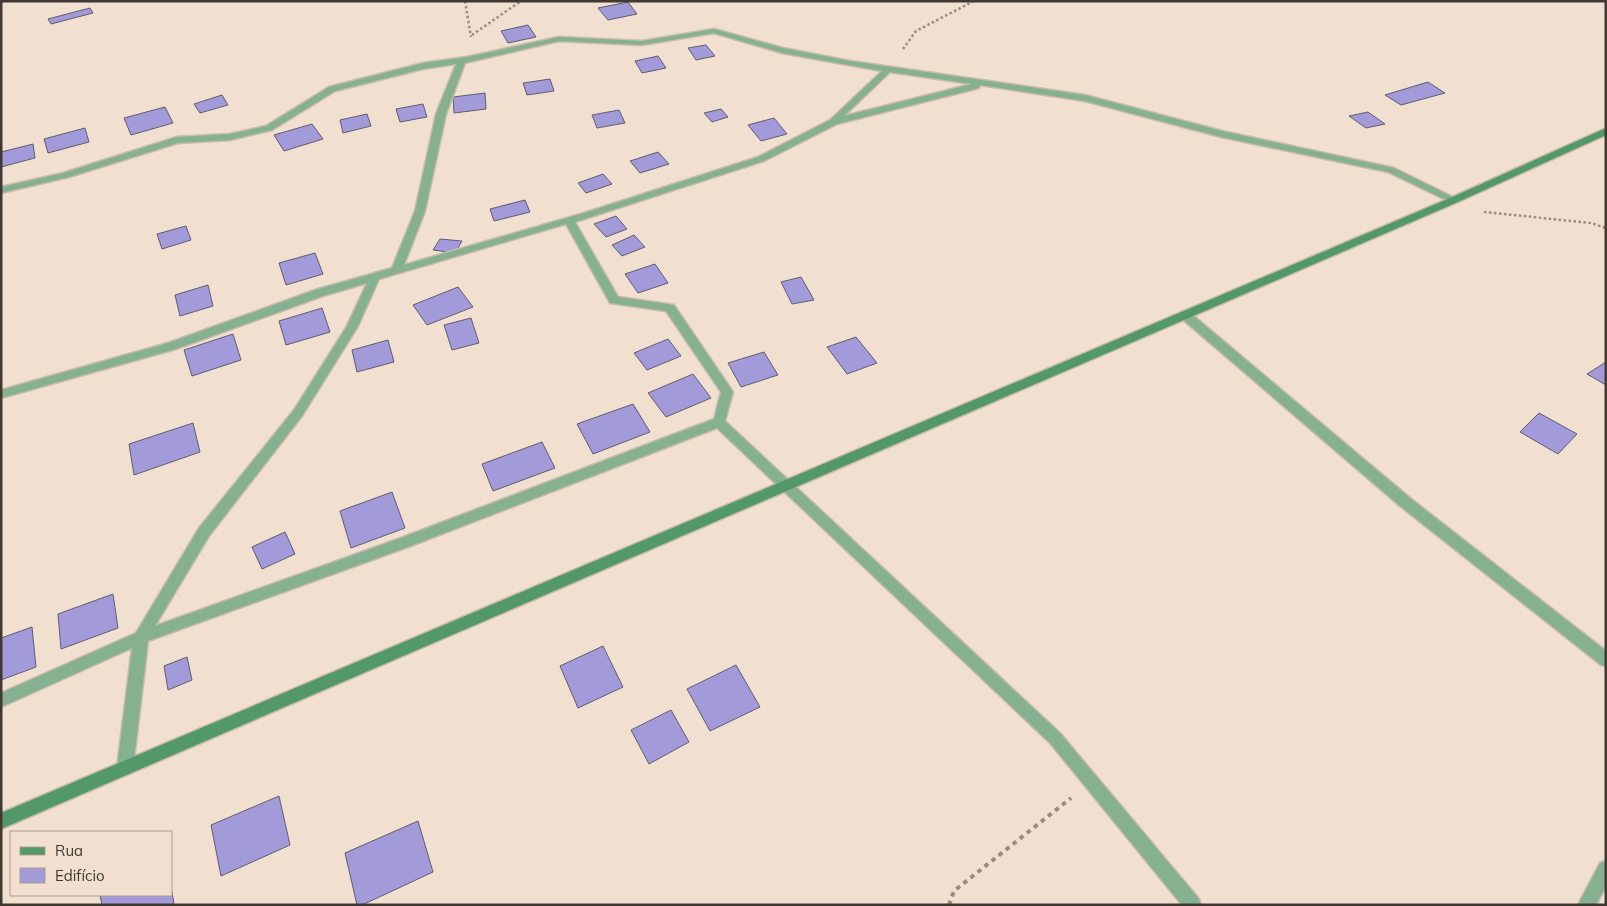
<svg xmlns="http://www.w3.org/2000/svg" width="1607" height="906" font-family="Mulish,sans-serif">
	<rect width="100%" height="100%" fill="#f1e0d0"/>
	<path fill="#a29ad9" stroke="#5f5d6f" d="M 628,2 L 637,14 L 608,20 L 598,8 Z
		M 90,8 L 93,13 L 51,24 L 48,19 Z
		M 528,25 L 536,37 L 508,43 L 501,31 Z
		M 706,45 L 715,56 L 696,60 L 688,48 Z
		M 658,56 L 666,68 L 642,73 L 635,61 Z
		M 550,79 L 554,91 L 527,95 L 523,83 Z
		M 1428,82 L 1445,93 L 1401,105 L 1385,95 Z
		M 485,93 L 486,109 L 454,113 L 453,97 Z
		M 222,95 L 228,105 L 200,113 L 194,104 Z
		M 423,104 L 427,117 L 400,122 L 396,109 Z
		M 165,107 L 173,123 L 131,135 L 124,118 Z
		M 721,109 L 728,117 L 712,122 L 704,113 Z
		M 619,110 L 625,123 L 597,128 L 592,115 Z
		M 1368,112 L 1385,124 L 1366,128 L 1349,116 Z
		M 367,114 L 371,126 L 343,133 L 340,120 Z
		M 774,118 L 787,134 L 761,141 L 748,125 Z
		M 312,124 L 323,139 L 284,151 L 274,135 Z
		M 85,128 L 89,142 L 48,153 L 44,139 Z
		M 33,144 L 35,158 L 1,167 L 1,152 Z
		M 658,152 L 669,164 L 640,173 L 630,161 Z
		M 603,174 L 612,184 L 586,193 L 578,183 Z
		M 525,200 L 530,212 L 494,221 L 490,209 Z
		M 616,216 L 627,229 L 606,237 L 594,224 Z
		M 186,226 L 191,240 L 162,249 L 157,234 Z
		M 634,235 L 645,247 L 622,256 L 612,245 Z
		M 440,239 L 462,241 L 455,253 L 433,250 Z
		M 315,253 L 323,274 L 286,285 L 279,263 Z
		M 655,264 L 668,283 L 638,293 L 625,274 Z
		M 801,277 L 814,300 L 792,304 L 781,282 Z
		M 208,285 L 213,306 L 180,316 L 175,295 Z
		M 458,287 L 473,307 L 427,325 L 413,305 Z
		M 322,308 L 330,332 L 286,345 L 279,321 Z
		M 471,318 L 479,343 L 452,350 L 444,325 Z
		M 233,334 L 241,360 L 192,376 L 184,350 Z
		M 856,337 L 877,363 L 847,374 L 827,347 Z
		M 668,339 L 681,356 L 647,370 L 634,353 Z
		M 388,340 L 394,362 L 357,372 L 352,350 Z
		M 764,352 L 778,375 L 741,387 L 728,363 Z
		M 1606,362 L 1606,385 L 1587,374 Z
		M 693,374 L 711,398 L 666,417 L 648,393 Z
		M 633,404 L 650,432 L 593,454 L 577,424 Z
		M 1539,413 L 1577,434 L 1558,454 L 1520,432 Z
		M 193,423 L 200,452 L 134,475 L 129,444 Z
		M 542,442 L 555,468 L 493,491 L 482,464 Z
		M 392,492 L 405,528 L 351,548 L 340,511 Z
		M 285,532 L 295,554 L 262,569 L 252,547 Z
		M 113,594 L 118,628 L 61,649 L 58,614 Z
		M 32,627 L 36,667 L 1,680 L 1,638 Z
		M 603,646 L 623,687 L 578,708 L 560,666 Z
		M 187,657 L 192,680 L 168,690 L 164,666 Z
		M 736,665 L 760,707 L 710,731 L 687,689 Z
		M 671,710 L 689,742 L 649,764 L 631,730 Z
		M 279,796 L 290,845 L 221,876 L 211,825 Z
		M 418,821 L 433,872 L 362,905 L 357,905 L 345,853 Z
		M 171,888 L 174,903 L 171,905 L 102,905 L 100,895 L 171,895 Z"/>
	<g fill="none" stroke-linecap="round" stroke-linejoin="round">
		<defs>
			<path id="street" d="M 714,29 L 783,48 L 850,61 L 1085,95 L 1222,131 L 1394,168 L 1459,200 L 1454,203 L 1450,202 L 1388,172 L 1221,137 L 1085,101 L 980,85 L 979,88 L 837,124 L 764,161 L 575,222 L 618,297 L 674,305 L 733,392 L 725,421 L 1060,733 L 1199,899 L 1201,905 L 1182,905 L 1050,743 L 717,428 L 408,547 L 148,641 L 133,768 L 131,773 L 125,775 L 119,773 L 117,768 L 132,648 L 1,707 L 1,693 L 136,633 L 199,528 L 294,410 L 347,326 L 367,283 L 323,296 L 176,349 L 1,398 L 1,390 L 168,343 L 315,290 L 392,268 L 415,211 L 436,114 L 456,64 L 423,69 L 335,91 L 272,130 L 230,140 L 178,143 L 69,177 L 1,193 L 1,187 L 63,173 L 177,137 L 230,134 L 266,126 L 329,87 L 423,63 L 467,57 L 559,37 L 642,41 ZM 714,33 L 782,53 L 882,71 L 830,120 L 758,157 L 584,213 L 404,265 L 425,211 L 446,114 L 465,63 L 559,41 L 642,45 ZM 890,72 L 972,84 L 844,116 ZM 566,224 L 610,303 L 666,311 L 721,392 L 714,419 L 398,539 L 155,626 L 209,536 L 302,416 L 358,326 L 379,279 Z
				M 1185,311 L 1189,312 L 1410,498 L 1606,651 L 1606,666 L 1601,665 L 1400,506 L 1181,318 L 1179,315 L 1181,312 Z
				M 1606,861 L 1606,886 L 1596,905 L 1578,905 L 1600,863 Z"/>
			<path id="secondary" d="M 1606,128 L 1606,135 L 1458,202 L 1,829 L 1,813 L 1450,198 Z"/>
		</defs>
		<use href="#street" stroke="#cabbad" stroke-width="3"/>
		<use href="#secondary" stroke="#cabbad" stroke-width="3"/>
		<path stroke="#988c80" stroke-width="2.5" stroke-dasharray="2.5 2.5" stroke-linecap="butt" d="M 465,1 L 471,37
			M 472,35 L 521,1
			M 903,49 L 916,31 L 974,1
			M 1484,212 L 1591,223 L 1606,228"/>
		<path stroke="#988c80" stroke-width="3" stroke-dasharray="4 4" stroke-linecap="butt" d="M 1604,227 L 1606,228"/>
		<path stroke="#988c80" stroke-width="4" stroke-dasharray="4.5 4.5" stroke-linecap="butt" d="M 949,905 L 954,891 L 1071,798"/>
		<use href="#street" fill="#85b190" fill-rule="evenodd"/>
		<use href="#secondary" fill="#539867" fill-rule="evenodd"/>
	</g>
	<rect width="1607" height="906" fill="none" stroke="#403932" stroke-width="5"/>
	<rect x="10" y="831" width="162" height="65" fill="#f1e0d0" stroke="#aa9d91"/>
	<rect x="20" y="847" width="25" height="8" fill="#539867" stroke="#aa9d91"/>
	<text x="55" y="856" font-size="15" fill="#403932">Rua</text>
	<rect x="20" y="868" width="25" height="15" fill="#a29ad9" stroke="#aa9d91"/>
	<text x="55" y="881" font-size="15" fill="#403932">Edifício</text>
</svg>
